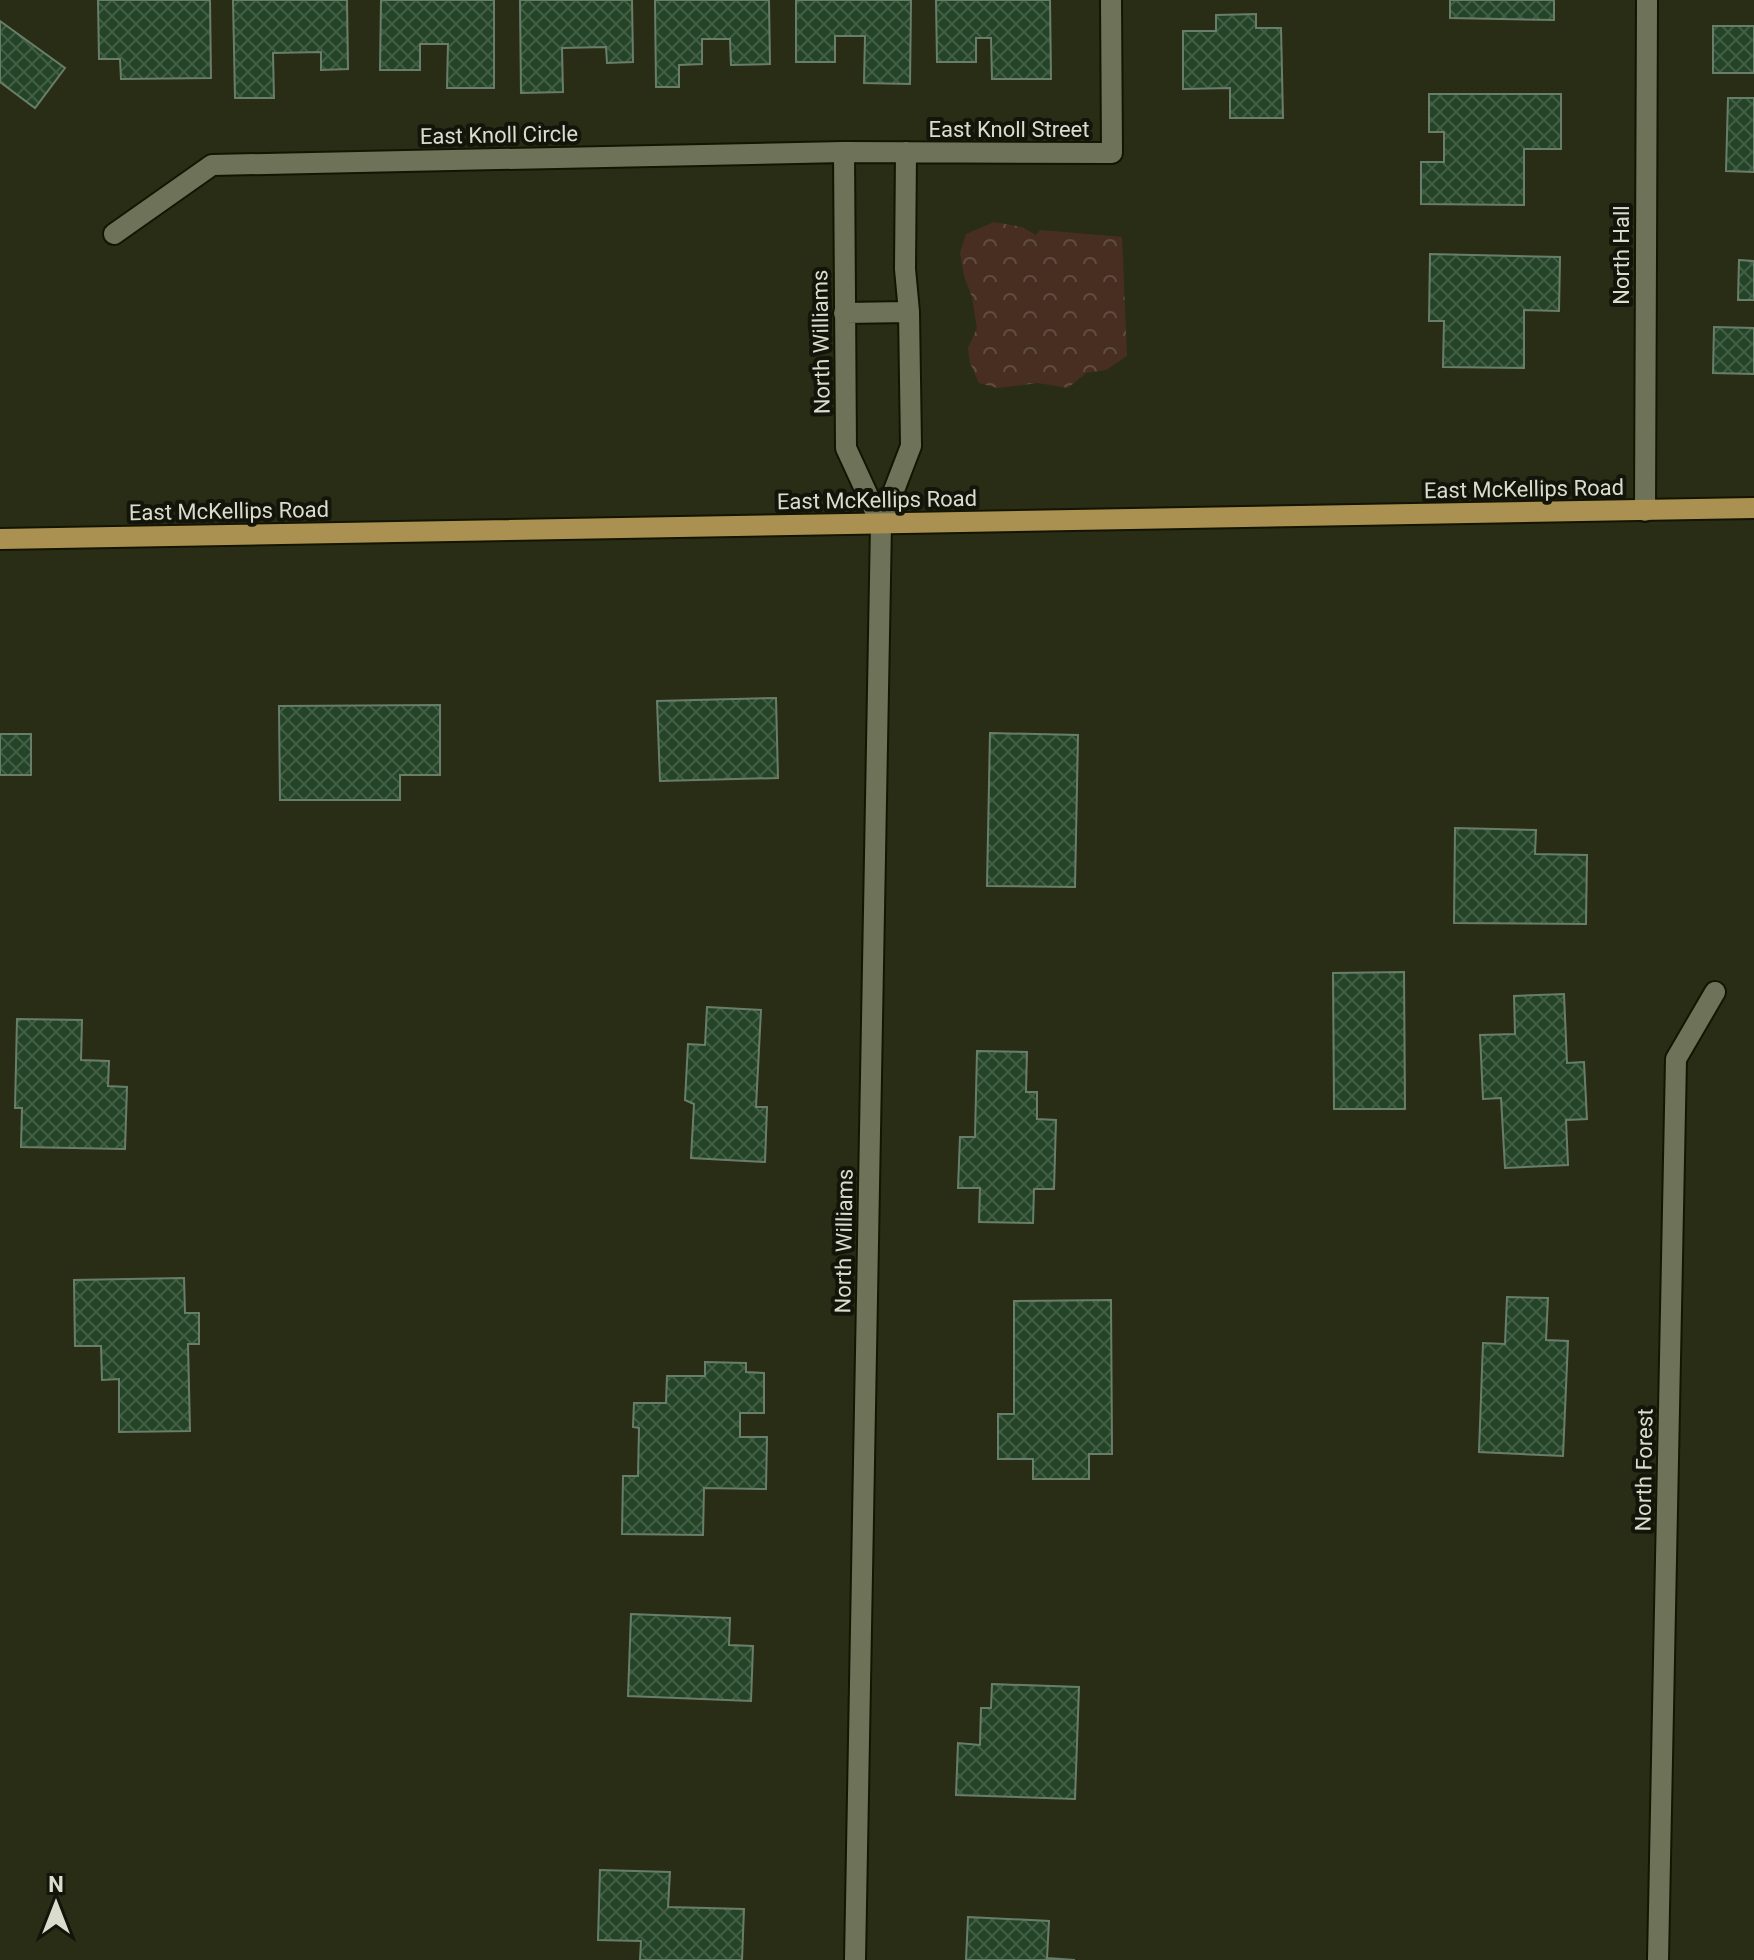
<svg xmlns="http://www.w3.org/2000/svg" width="1754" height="1960" font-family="Roboto,sans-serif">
	<defs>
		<pattern id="park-crowns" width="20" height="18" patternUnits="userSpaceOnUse" patternTransform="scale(2)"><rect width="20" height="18" fill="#472e21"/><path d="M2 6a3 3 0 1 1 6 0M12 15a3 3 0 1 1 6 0" fill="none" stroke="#614c40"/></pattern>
		<pattern id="building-cross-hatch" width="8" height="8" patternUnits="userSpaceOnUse" patternTransform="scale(2)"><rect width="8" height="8" fill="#244427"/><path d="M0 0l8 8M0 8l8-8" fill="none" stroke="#435e45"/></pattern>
	</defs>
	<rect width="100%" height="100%" fill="#2a2d15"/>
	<path fill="url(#park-crowns)" d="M 994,222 L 1022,227 L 1036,235 L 1040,230 L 1122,237 L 1127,356 L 1106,370 L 1086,373 L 1068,388 L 1038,383 L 997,388 L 979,383 L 970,363 L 968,348 L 977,328 L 972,297 L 964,276 L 960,253 L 966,234 Z"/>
	<path fill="url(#building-cross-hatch)" stroke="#697e6a" stroke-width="2" d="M 98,0 L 210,0 L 211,78 L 121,79 L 120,59 L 99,59 Z
		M 233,0 L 347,0 L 348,69 L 321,70 L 321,52 L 273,53 L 274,98 L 235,98 Z
		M 381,0 L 494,0 L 494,88 L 447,88 L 448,44 L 420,44 L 420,70 L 380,70 Z
		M 520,0 L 632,0 L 633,62 L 607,63 L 606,47 L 562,48 L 563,92 L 521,93 Z
		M 655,0 L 769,0 L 770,64 L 731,65 L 730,39 L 702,39 L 702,64 L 679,65 L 679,87 L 656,87 Z
		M 796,0 L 911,0 L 910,84 L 864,83 L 865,36 L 835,36 L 835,62 L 796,62 Z
		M 936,0 L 1050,0 L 1051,79 L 992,79 L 991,38 L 976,38 L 976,62 L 937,62 Z
		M 1450,0 L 1554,0 L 1554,20 L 1450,18 Z
		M 1256,14 L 1256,28 L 1281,28 L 1283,118 L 1230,118 L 1230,88 L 1183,89 L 1183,31 L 1216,31 L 1216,15 Z
		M 0,21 L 65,68 L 35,108 L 0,82 Z
		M 1713,26 L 1754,26 L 1754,73 L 1713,73 Z
		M 1429,94 L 1561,94 L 1561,149 L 1524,149 L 1524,205 L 1421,204 L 1421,162 L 1444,162 L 1444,132 L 1429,132 Z
		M 1728,98 L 1754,98 L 1754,172 L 1726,171 Z
		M 1430,254 L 1560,257 L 1559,311 L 1524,310 L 1524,368 L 1443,367 L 1444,321 L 1429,321 Z
		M 1739,260 L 1754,261 L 1754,300 L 1738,300 Z
		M 1714,327 L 1754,328 L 1754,374 L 1713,373 Z
		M 776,698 L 778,778 L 660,781 L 657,701 Z
		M 440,705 L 440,775 L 400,775 L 400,800 L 280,800 L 279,706 Z
		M 990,733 L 1078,735 L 1075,887 L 987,886 Z
		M 0,734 L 31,734 L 31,775 L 0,775 Z
		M 1455,828 L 1536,830 L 1535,854 L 1587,855 L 1586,924 L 1454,923 Z
		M 1404,972 L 1405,1109 L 1334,1109 L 1333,973 Z
		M 1564,994 L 1567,1063 L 1584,1062 L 1587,1119 L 1566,1120 L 1568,1165 L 1505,1168 L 1501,1098 L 1483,1099 L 1480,1035 L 1515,1034 L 1514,996 Z
		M 707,1007 L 761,1010 L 756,1107 L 767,1107 L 765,1162 L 691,1158 L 694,1104 L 685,1100 L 688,1044 L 705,1045 Z
		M 17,1019 L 82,1020 L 81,1060 L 109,1061 L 108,1086 L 127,1087 L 125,1149 L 21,1147 L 22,1108 L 15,1108 Z
		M 977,1051 L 1027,1052 L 1026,1092 L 1037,1092 L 1037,1119 L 1056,1120 L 1054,1189 L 1034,1189 L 1033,1223 L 979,1222 L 980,1188 L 958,1188 L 960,1137 L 975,1137 Z
		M 184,1278 L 185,1313 L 199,1313 L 199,1344 L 188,1344 L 190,1431 L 119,1432 L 119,1379 L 102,1380 L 101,1346 L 75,1346 L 74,1280 Z
		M 1507,1297 L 1548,1298 L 1546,1340 L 1568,1341 L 1563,1456 L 1479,1452 L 1483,1343 L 1505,1344 Z
		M 1111,1300 L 1112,1454 L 1089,1454 L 1089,1479 L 1033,1479 L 1033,1459 L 998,1459 L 998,1414 L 1014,1414 L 1014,1301 Z
		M 705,1362 L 746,1363 L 746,1372 L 764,1373 L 764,1413 L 740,1413 L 740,1437 L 767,1437 L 766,1489 L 704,1488 L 703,1535 L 622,1534 L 623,1476 L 638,1476 L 639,1428 L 633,1427 L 634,1403 L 666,1403 L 667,1376 L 705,1376 Z
		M 631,1614 L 730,1618 L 729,1645 L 753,1646 L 751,1701 L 628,1696 Z
		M 992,1684 L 1079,1687 L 1075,1799 L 956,1795 L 958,1743 L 980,1745 L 981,1708 L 991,1708 Z
		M 600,1870 L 670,1872 L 668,1907 L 744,1909 L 742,1960 L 640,1960 L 641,1941 L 598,1940 Z
		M 968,1917 L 1049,1921 L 1047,1958 L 1075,1960 L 966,1960 Z"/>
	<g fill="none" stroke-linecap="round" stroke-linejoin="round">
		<defs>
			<path id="minor" d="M 844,152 L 846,448 L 881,524
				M 114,234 L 212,165 L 844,152 L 1112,153 L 1111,0
				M 844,313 L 909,312
				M 1645,511 L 1647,0
				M 855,1960 L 881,524 L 911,446 L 909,312 L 905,269 L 906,152
				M 1658,1960 L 1676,1059 L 1715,992"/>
			<path id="major" d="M 0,539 L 1754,508"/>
		</defs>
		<use href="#minor" stroke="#131501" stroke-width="24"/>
		<use href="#major" stroke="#131501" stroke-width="24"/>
		<use href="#minor" stroke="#6e7258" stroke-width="20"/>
		<use href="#major" stroke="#ab9151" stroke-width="20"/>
	</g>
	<g text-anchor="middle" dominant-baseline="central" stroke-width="8" stroke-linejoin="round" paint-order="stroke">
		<g font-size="22" fill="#dadcce" stroke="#13140a">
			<text x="1009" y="129">East Knoll Street</text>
			<text transform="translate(499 135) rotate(-1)">East Knoll Circle</text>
			<text transform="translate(1621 255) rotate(-90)">North Hall</text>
			<text transform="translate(821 342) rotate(-91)">North Williams</text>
			<text transform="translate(1524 489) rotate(-1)">East McKellips Road</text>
			<text transform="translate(877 500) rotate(-1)">East McKellips Road</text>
			<text transform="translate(229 511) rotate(-1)">East McKellips Road</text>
			<text transform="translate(844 1241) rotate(-89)">North Williams</text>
			<text transform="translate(1644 1470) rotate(-89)">North Forest</text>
		</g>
	</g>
	<g transform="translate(56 1904)" stroke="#13140a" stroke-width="6" paint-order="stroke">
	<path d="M0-6L14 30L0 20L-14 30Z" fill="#dadcce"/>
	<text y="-12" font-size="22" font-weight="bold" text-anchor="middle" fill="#dadcce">N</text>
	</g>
</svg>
